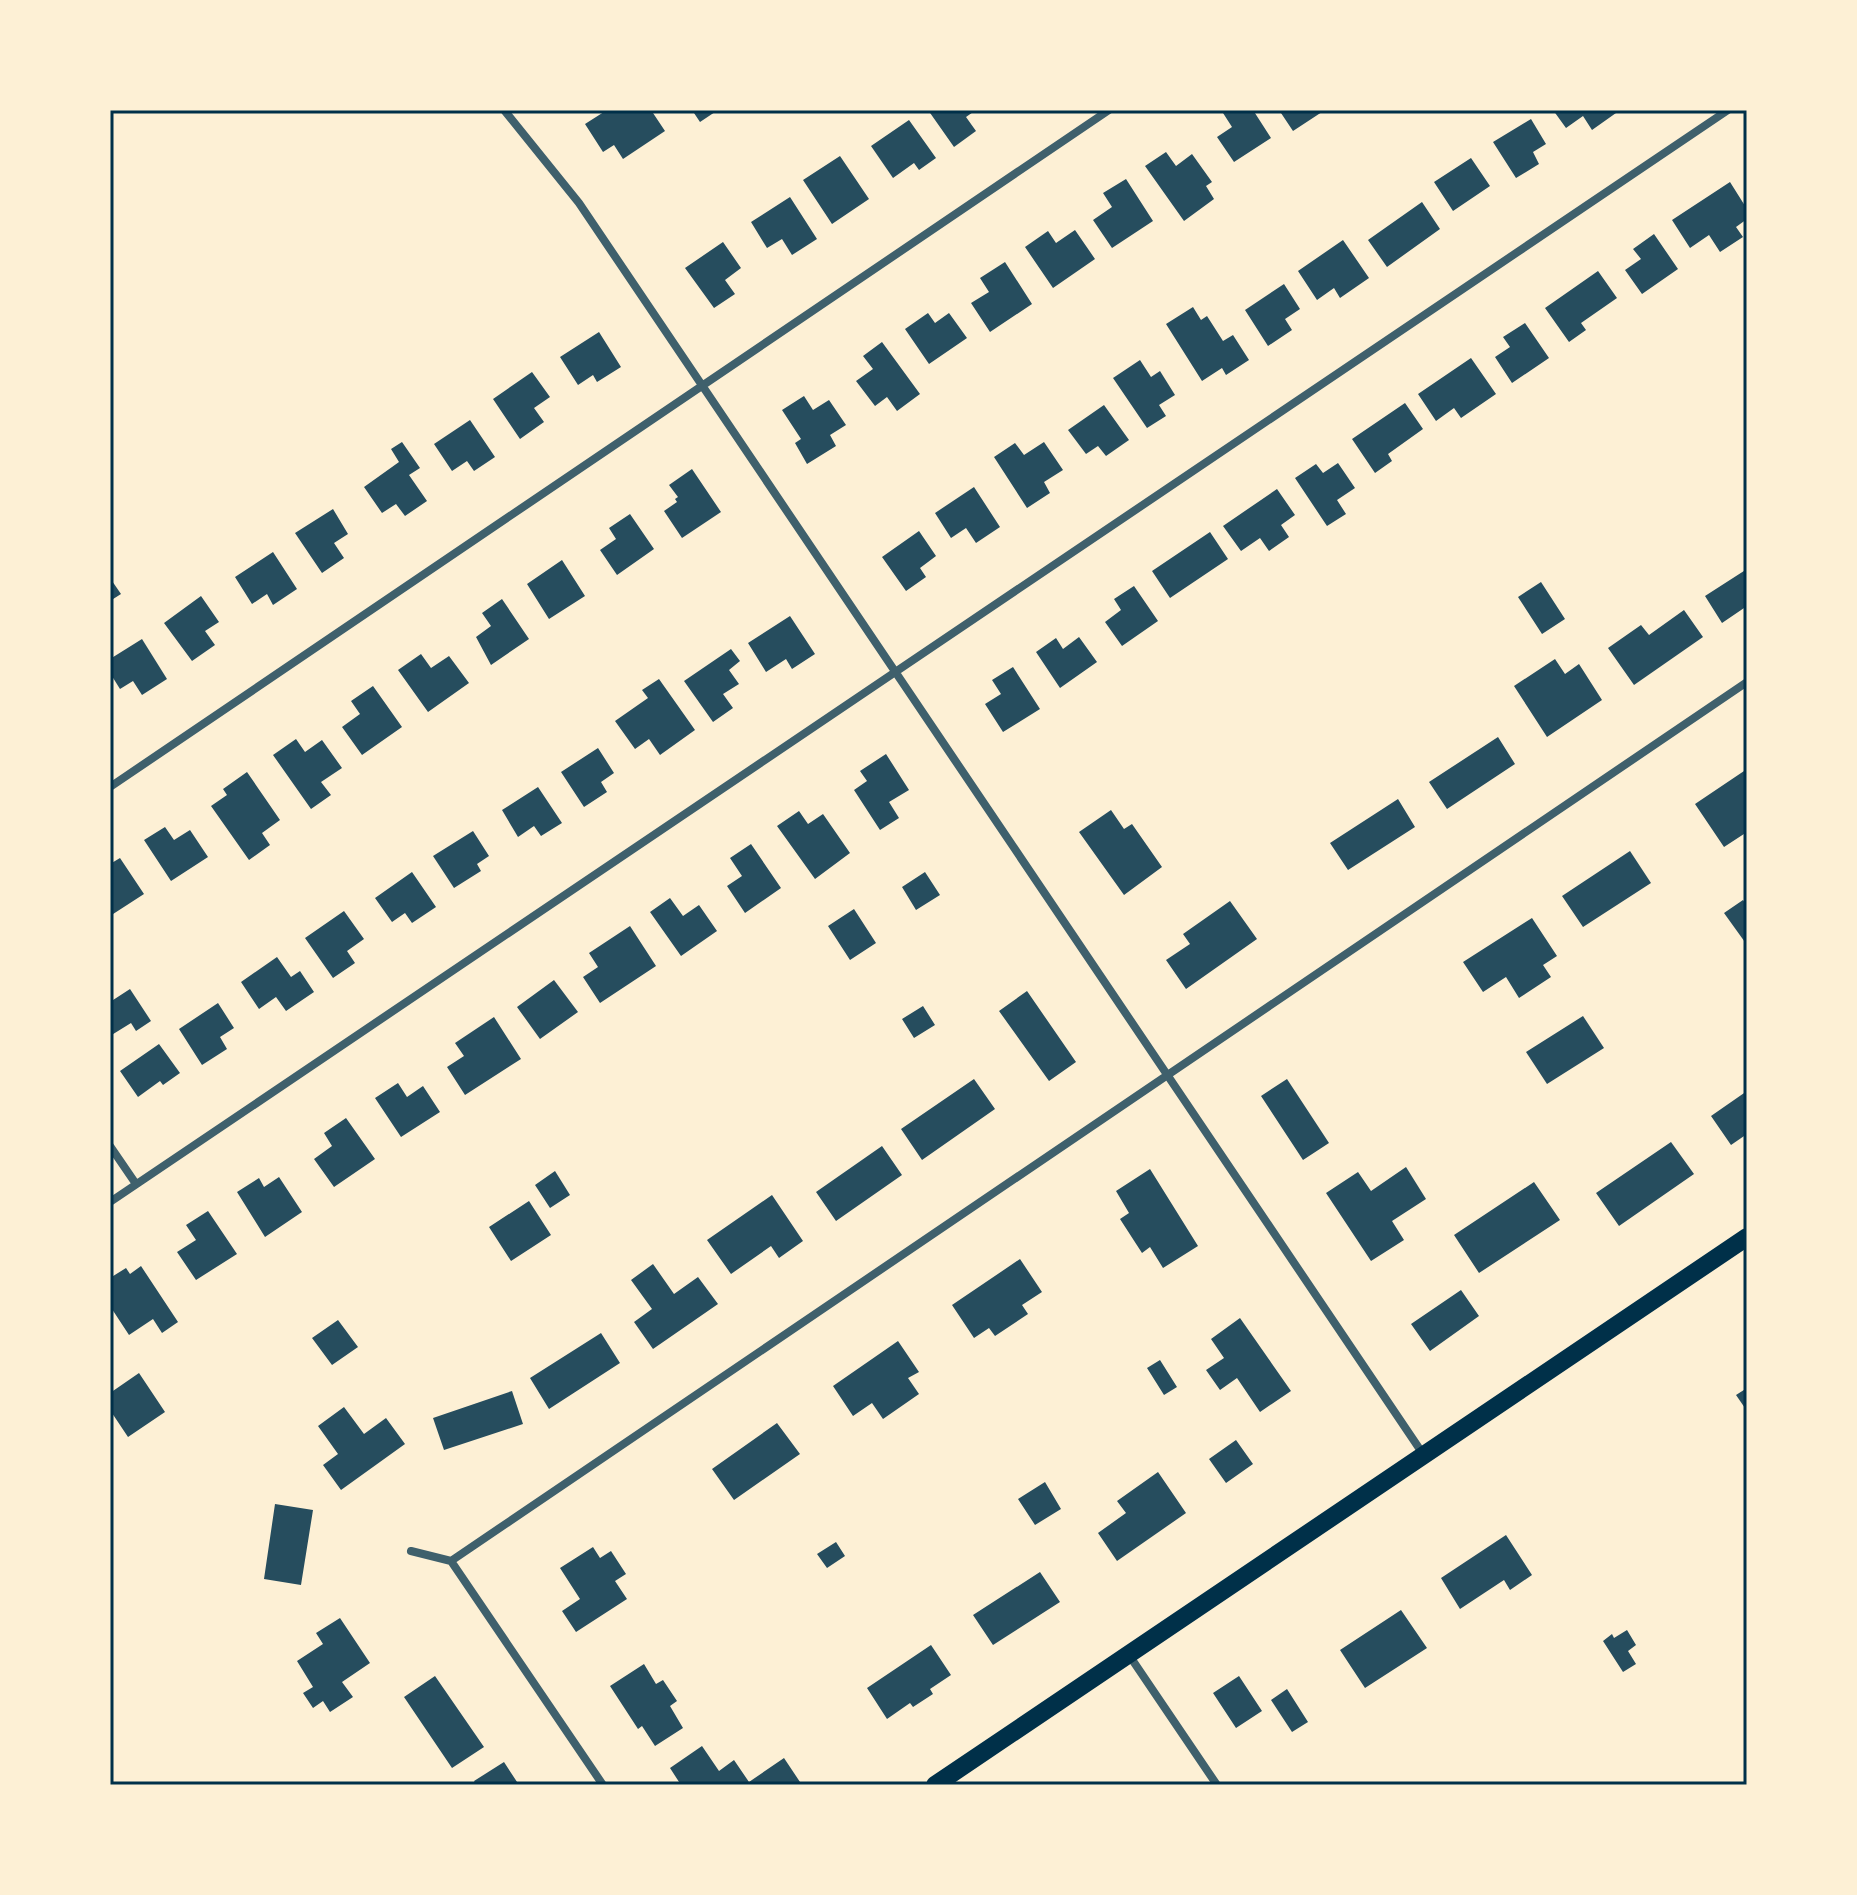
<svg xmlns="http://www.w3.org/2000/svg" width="1857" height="1895" font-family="'Playfair Display',serif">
	<rect width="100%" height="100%" fill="#fdf0d5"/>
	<path fill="#264d5e" d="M 607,110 L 651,110 L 665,131 L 623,159 L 614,145 L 603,152 L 585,124 Z
		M 692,110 L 718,110 L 700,122 Z
		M 928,110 L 976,110 L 966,117 L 976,131 L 954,147 Z
		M 1227,110 L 1253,110 L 1271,138 L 1234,162 L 1217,137 L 1232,127 L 1223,113 Z
		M 1279,110 L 1325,110 L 1293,131 Z
		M 1553,110 L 1614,110 L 1616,113 L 1592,130 L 1583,116 L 1566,128 Z
		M 1531,119 L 1546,144 L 1533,152 L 1539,164 L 1516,178 L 1493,142 Z
		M 909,120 L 936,158 L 919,170 L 914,163 L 893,178 L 871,146 Z
		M 1166,152 L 1176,166 L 1192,154 L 1212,182 L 1206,186 L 1214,199 L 1184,221 L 1145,166 Z
		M 840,156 L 869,199 L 832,224 L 803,180 Z
		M 1471,158 L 1490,186 L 1453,211 L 1434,182 Z
		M 1126,179 L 1153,221 L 1112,248 L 1093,220 L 1112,207 L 1103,193 Z
		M 1730,182 L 1747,209 L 1747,219 L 1736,227 L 1743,237 L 1720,252 L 1709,235 L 1690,248 L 1672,220 Z
		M 790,197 L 817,239 L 792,255 L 782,239 L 767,248 L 751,222 Z
		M 1422,202 L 1440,229 L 1387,267 L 1368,240 Z
		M 1075,230 L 1095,259 L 1053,288 L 1025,247 L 1048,231 L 1056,243 Z
		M 1654,234 L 1678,269 L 1642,294 L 1625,270 L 1641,259 L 1633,249 Z
		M 1343,240 L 1369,278 L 1340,298 L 1334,288 L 1317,300 L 1298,271 Z
		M 723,242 L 741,268 L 725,280 L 735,294 L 714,308 L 685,268 Z
		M 1005,262 L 1032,304 L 990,332 L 971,303 L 989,292 L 980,278 Z
		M 1598,271 L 1617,298 L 1581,323 L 1586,330 L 1569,342 L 1545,308 Z
		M 1284,284 L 1300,309 L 1285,319 L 1292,330 L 1268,346 L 1245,310 Z
		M 1193,307 L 1201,320 L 1207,316 L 1223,341 L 1233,335 L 1249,360 L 1226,375 L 1222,368 L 1202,381 L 1166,324 Z
		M 928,313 L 935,323 L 949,313 L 967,338 L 929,364 L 905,329 Z
		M 1525,323 L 1549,358 L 1512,383 L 1495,357 L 1510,347 L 1503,337 Z
		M 599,332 L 621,367 L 597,382 L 593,375 L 578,385 L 560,357 Z
		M 882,342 L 920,394 L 897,411 L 887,397 L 875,406 L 856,381 L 873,369 L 863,356 Z
		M 1471,358 L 1496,394 L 1461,418 L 1454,408 L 1436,421 L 1418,394 Z
		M 1140,360 L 1151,377 L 1160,371 L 1175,395 L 1159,405 L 1166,416 L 1147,428 L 1113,378 Z
		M 532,372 L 550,397 L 534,408 L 544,422 L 520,439 L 493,399 Z
		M 804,396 L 813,410 L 829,400 L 846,425 L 830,435 L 836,446 L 807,464 L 795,443 L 801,439 L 782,410 Z
		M 1405,403 L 1423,429 L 1388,454 L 1392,461 L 1375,473 L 1352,439 Z
		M 1104,405 L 1129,440 L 1106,456 L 1098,446 L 1086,454 L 1068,430 Z
		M 470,420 L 495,457 L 474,471 L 467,461 L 452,471 L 434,444 Z
		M 402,442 L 420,468 L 409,475 L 427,501 L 405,516 L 396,504 L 382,513 L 364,487 L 399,462 L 391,449 Z
		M 1044,442 L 1063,470 L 1044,482 L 1050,493 L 1027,508 L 994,457 L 1015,443 L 1024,455 Z
		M 1338,463 L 1355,488 L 1337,500 L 1346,514 L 1327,526 L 1295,478 L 1316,464 L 1323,473 Z
		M 692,469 L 721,512 L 682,538 L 664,511 L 677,502 L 675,499 L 678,497 L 669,485 Z
		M 974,487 L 1000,527 L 976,543 L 966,528 L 951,538 L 935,513 Z
		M 1277,489 L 1295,515 L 1281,525 L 1289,537 L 1269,551 L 1260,538 L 1241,551 L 1223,526 Z
		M 333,509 L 348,534 L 334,543 L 344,558 L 322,573 L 295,533 Z
		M 630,514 L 654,549 L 617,575 L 600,550 L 616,539 L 609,528 Z
		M 919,531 L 936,556 L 920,568 L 926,577 L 906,591 L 882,557 Z
		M 1210,532 L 1228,559 L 1170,598 L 1152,571 Z
		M 273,552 L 297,589 L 273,605 L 267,594 L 252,604 L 235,577 Z
		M 562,560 L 585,596 L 549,619 L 527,584 Z
		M 1747,569 L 1747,606 L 1722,623 L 1705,596 Z
		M 110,578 L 121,594 L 110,601 Z
		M 1541,582 L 1565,619 L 1542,634 L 1518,597 Z
		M 1134,586 L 1158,621 L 1122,646 L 1105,622 L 1121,610 L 1114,599 Z
		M 201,596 L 219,622 L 205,631 L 215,645 L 192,661 L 164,623 Z
		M 502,599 L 529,639 L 491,665 L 476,637 L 491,626 L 482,613 Z
		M 1684,610 L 1703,637 L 1634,685 L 1608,648 L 1641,625 L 1649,635 Z
		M 790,616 L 815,654 L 792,669 L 786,659 L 766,672 L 748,643 Z
		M 1079,637 L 1097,662 L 1060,688 L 1036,652 L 1056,638 L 1063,649 Z
		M 142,639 L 167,679 L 142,695 L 133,681 L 120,689 L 110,673 L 110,659 Z
		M 731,649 L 740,661 L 729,670 L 739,684 L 723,694 L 733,708 L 713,722 L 684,681 Z
		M 421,654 L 431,668 L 449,656 L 469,683 L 428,712 L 398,670 Z
		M 1555,659 L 1565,674 L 1579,664 L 1602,700 L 1547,737 L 1514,686 Z
		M 1013,667 L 1040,709 L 1003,732 L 985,704 L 1001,694 L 992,680 Z
		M 659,679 L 695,730 L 660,755 L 649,739 L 635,749 L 615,721 L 648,698 L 642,690 Z
		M 373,686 L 402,727 L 362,755 L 342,727 L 360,714 L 351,701 Z
		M 1498,737 L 1515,764 L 1447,809 L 1429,782 Z
		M 296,739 L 305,752 L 322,740 L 342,768 L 321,782 L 331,795 L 311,809 L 273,755 Z
		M 598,748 L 614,773 L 601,782 L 607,792 L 584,807 L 561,772 Z
		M 886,754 L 909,790 L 889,802 L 899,818 L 880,830 L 854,790 L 867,781 L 860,771 Z
		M 1747,769 L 1747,832 L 1724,847 L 1695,804 Z
		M 247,772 L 280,820 L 262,833 L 270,845 L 249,860 L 211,806 L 227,795 L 223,789 Z
		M 538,787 L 562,823 L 541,836 L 534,826 L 518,837 L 502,810 Z
		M 1398,799 L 1415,827 L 1348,870 L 1330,843 Z
		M 1111,810 L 1124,829 L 1132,824 L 1162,867 L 1124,895 L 1079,832 Z
		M 799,811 L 808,824 L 823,814 L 850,853 L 815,879 L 777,826 Z
		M 165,827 L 174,840 L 190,830 L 208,857 L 171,881 L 144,840 Z
		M 473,831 L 489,856 L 477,864 L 481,871 L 454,888 L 433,856 Z
		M 751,844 L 781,888 L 745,913 L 727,886 L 742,876 L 730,858 Z
		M 1630,851 L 1651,883 L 1583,927 L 1562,896 Z
		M 120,858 L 144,894 L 110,916 L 110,864 Z
		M 412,872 L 436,907 L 412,923 L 405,913 L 392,922 L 375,898 Z
		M 925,872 L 940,895 L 916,910 L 902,887 Z
		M 670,898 L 683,916 L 699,905 L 717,931 L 681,956 L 650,912 Z
		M 1743,900 L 1747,906 L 1747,945 L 1724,913 Z
		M 1230,901 L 1257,939 L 1186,989 L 1166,960 L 1190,944 L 1183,934 Z
		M 854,909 L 876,943 L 850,960 L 828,926 Z
		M 344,911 L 364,939 L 347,951 L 355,963 L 333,978 L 305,938 Z
		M 1532,918 L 1557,956 L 1543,965 L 1551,977 L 1519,998 L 1506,977 L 1483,992 L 1463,962 Z
		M 630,926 L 656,966 L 600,1003 L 583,977 L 598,967 L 589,953 Z
		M 277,957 L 291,977 L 300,971 L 314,992 L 286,1011 L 276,997 L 259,1009 L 241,982 Z
		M 554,980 L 578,1012 L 540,1039 L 517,1007 Z
		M 130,989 L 151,1021 L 136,1031 L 131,1023 L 110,1036 L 110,1002 Z
		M 1027,991 L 1076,1062 L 1049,1081 L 999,1011 Z
		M 218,1003 L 234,1028 L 220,1037 L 227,1049 L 202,1065 L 179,1029 Z
		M 923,1006 L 935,1025 L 914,1038 L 902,1019 Z
		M 1583,1016 L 1604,1048 L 1547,1084 L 1526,1052 Z
		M 494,1017 L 521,1059 L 465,1095 L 447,1067 L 464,1056 L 455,1043 Z
		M 159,1044 L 180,1073 L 163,1085 L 160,1081 L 138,1097 L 120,1071 Z
		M 974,1079 L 995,1109 L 922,1160 L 901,1129 Z
		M 1287,1079 L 1329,1143 L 1303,1160 L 1261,1096 Z
		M 398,1083 L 407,1097 L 423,1086 L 440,1112 L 401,1137 L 375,1098 Z
		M 1747,1091 L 1747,1134 L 1731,1145 L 1711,1116 Z
		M 346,1118 L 375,1159 L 334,1187 L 314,1159 L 332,1146 L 324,1133 Z
		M 1671,1142 L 1694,1174 L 1619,1226 L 1596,1193 Z
		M 882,1146 L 902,1175 L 836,1221 L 816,1192 Z
		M 1406,1167 L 1426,1199 L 1392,1221 L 1404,1240 L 1371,1261 L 1326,1193 L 1358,1172 L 1371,1191 Z
		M 1150,1169 L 1198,1246 L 1163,1268 L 1150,1247 L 1142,1253 L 1120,1219 L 1129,1213 L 1116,1191 Z
		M 555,1171 L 570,1195 L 550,1208 L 535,1185 Z
		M 279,1177 L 302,1212 L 265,1237 L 237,1192 L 259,1178 L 264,1187 Z
		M 1534,1182 L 1560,1220 L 1479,1273 L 1454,1235 Z
		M 772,1195 L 803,1241 L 779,1258 L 771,1246 L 731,1274 L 707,1240 Z
		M 529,1201 L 551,1235 L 511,1261 L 489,1227 Z
		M 208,1211 L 237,1254 L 196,1280 L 177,1252 L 196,1240 L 186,1225 Z
		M 1020,1259 L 1042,1292 L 1022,1305 L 1028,1314 L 995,1336 L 989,1328 L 974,1338 L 952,1305 Z
		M 653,1264 L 674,1294 L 698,1277 L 718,1304 L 653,1349 L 634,1322 L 652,1309 L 631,1280 Z
		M 141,1266 L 178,1322 L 162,1333 L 153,1319 L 129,1335 L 110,1306 L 110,1278 L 126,1268 L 130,1274 Z
		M 1461,1290 L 1479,1316 L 1430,1351 L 1411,1324 Z
		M 1240,1318 L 1291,1391 L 1260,1412 L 1237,1378 L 1220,1390 L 1206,1370 L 1224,1358 L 1211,1339 Z
		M 338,1320 L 358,1347 L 332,1365 L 312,1338 Z
		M 601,1333 L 620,1363 L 549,1409 L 530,1378 Z
		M 898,1341 L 919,1372 L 908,1378 L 919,1394 L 883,1419 L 872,1403 L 853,1416 L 833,1386 Z
		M 1160,1360 L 1177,1387 L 1164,1395 L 1147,1368 Z
		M 139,1373 L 165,1412 L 128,1437 L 110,1410 L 110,1393 Z
		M 1747,1388 L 1747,1411 L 1736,1395 Z
		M 512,1391 L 523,1424 L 444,1450 L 433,1418 Z
		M 344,1407 L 364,1434 L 386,1418 L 405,1444 L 341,1490 L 323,1465 L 338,1454 L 318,1426 Z
		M 777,1423 L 800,1454 L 734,1500 L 712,1469 Z
		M 1236,1440 L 1253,1464 L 1226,1483 L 1209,1459 Z
		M 1158,1472 L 1186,1513 L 1117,1561 L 1098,1533 L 1126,1513 L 1117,1501 Z
		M 1045,1482 L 1061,1509 L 1035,1525 L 1018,1499 Z
		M 275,1504 L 313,1510 L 301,1585 L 264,1579 Z
		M 1506,1535 L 1532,1575 L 1510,1590 L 1504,1580 L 1460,1609 L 1441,1578 Z
		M 836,1542 L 845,1556 L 827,1568 L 817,1554 Z
		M 593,1547 L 600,1558 L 611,1551 L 626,1574 L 615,1581 L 627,1599 L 576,1632 L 562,1611 L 580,1599 L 560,1568 Z
		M 1040,1572 L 1060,1602 L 993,1645 L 973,1615 Z
		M 1401,1610 L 1427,1648 L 1365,1688 L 1340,1650 Z
		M 340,1618 L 370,1663 L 342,1682 L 353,1697 L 330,1712 L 323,1701 L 313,1708 L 303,1693 L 313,1687 L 297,1661 L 323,1644 L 316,1633 Z
		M 1627,1630 L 1636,1645 L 1628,1651 L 1636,1664 L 1623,1672 L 1603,1641 L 1612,1634 L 1614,1638 Z
		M 931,1645 L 951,1675 L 930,1689 L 933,1694 L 913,1707 L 910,1703 L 887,1719 L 867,1688 Z
		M 644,1664 L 656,1684 L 663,1680 L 677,1701 L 670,1706 L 683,1728 L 655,1746 L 642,1726 L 638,1729 L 610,1686 Z
		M 435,1676 L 484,1747 L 452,1768 L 404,1697 Z
		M 1239,1676 L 1262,1711 L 1236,1728 L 1213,1693 Z
		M 1287,1689 L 1308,1722 L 1292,1732 L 1271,1700 Z
		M 702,1746 L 719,1771 L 734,1760 L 749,1782 L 784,1758 L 802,1785 L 681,1785 L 670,1768 Z
		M 504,1762 L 519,1785 L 476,1785 L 474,1781 Z"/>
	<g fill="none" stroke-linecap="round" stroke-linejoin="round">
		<path stroke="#3f606c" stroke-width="8" d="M 504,110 L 579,203 L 1423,1454
			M 110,787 L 1109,110
			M 110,1146 L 136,1184
			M 110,1202 L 1728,110
			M 411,1551 L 451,1561
			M 451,1561 L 1747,682
			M 451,1561 L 603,1785
			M 1129,1655 L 1217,1785"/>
		<path stroke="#003049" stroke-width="18" d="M 935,1785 L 1747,1237"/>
	</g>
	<rect width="1857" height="1895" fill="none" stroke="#fdf0d5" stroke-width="224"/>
	<rect x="112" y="112" width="1633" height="1671" fill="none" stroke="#003049" stroke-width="3"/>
</svg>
